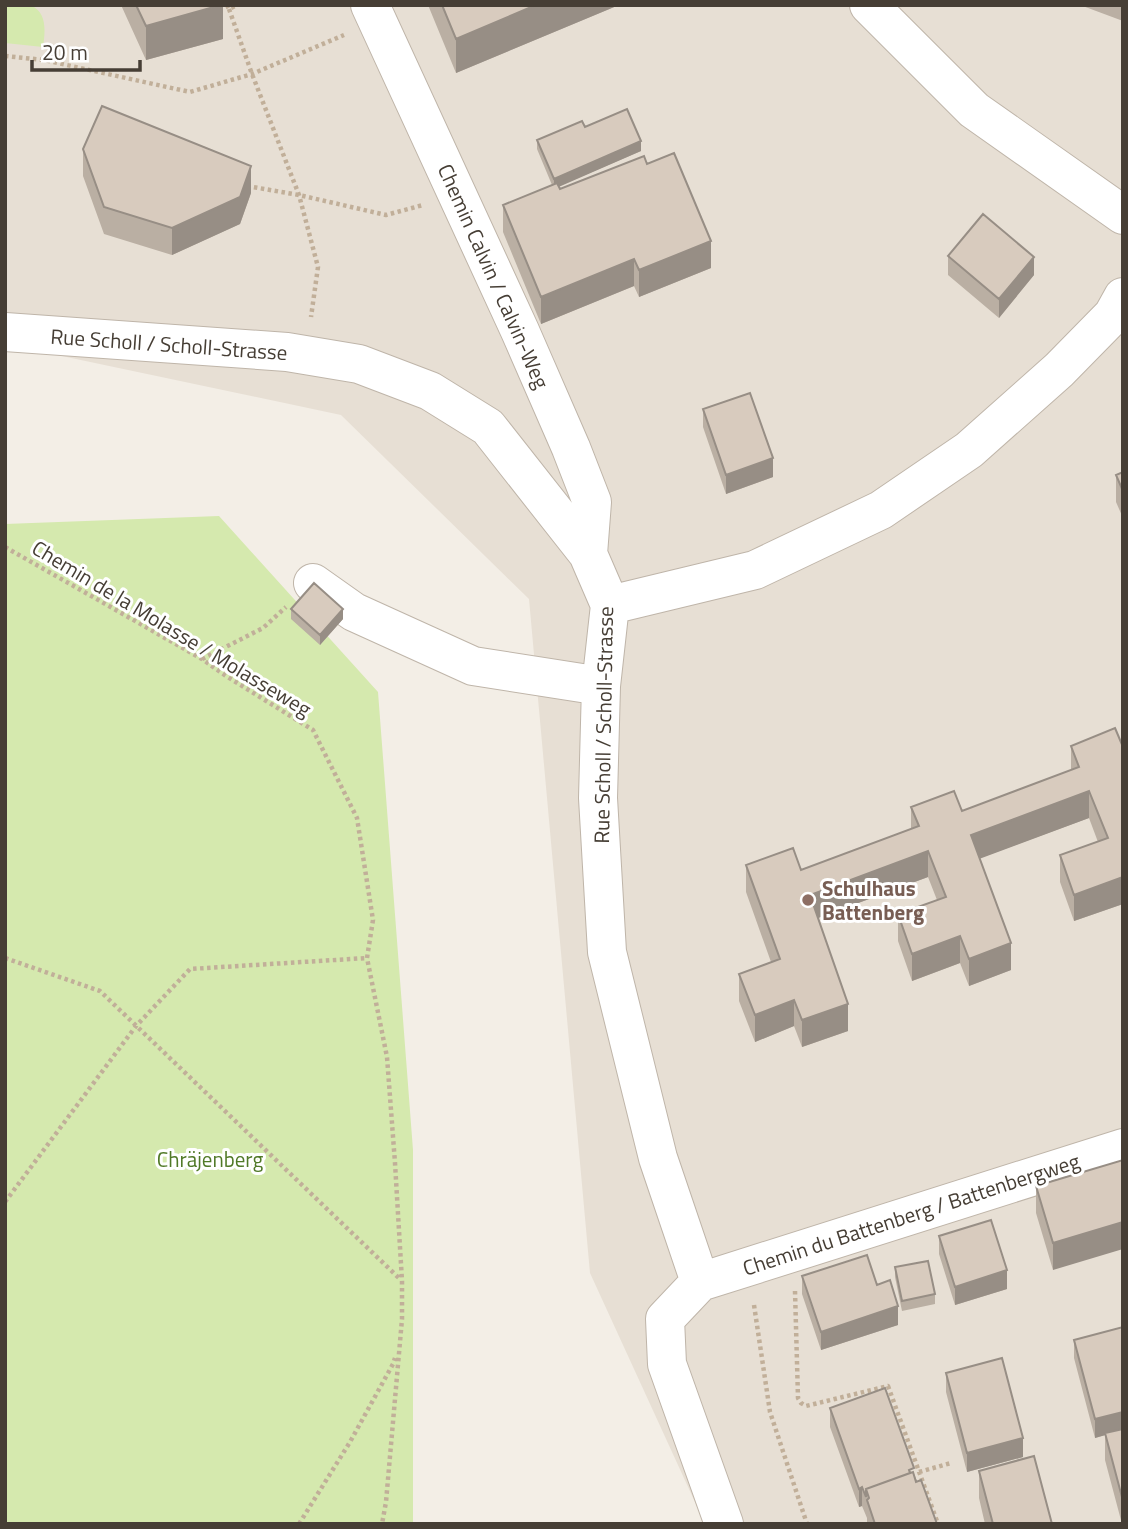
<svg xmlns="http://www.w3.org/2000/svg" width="1128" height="1529" font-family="'Titillium Web',sans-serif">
	<rect width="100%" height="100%" fill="#f3eee6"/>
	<path fill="#e7dfd4" d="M 5,5 L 1123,5 L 1123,1524 L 705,1524 L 590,1273 L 529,599 L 341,415 L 5,344 Z"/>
	<path fill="#d5e9ae" d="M 5,5 C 12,5 23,3 30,5 C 48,12 45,33 43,47 L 5,43 Z
		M 219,516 L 378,692 L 413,1150 L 413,1524 L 5,1524 L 5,524 Z"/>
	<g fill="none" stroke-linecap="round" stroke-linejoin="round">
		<defs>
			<path id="minor" d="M 370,5 L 520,331 L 571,448 L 592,502 L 588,554
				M 869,5 L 974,110 L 1123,215
				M 5,332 L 287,352 L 359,364 L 430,391 L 488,427 L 588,554 L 610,605 L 601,686 L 598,798 L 607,952 L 658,1158 L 700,1282 L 665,1319 L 667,1364 L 724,1524
				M 313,583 L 354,612 L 473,666 L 601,686
				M 610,605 L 755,570 L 881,510 L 969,450 L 1059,370 L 1113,315 L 1123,297
				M 700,1282 L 1123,1148"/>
		</defs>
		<use href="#minor" stroke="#bfb5a9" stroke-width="40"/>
		<path stroke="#c1af99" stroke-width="4.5" stroke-dasharray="3.5 3.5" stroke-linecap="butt" d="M 227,5 L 229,9 L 237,5
			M 229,9 L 252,74 L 299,195 L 318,267 L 311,317
			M 5,56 L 44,60 L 190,92 L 252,74 L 344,35
			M 247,186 L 299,195 L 386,215 L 423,205
			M 5,547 L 202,659 L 226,676 L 313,730 L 357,818 L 373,920 L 367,958 L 387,1057 L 395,1163 L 402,1281 L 402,1319 L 386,1502 L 382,1524
			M 202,659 L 263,628 L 286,607
			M 5,958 L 100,991 L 401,1280
			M 5,1202 L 136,1026 L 190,969 L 367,958
			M 795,1291 L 798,1398 L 801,1403 L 806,1406 L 888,1386 L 938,1524
			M 754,1305 L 770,1412 L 807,1524
			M 919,1472 L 951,1463
			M 299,1524 L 350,1442 L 393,1364 L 395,1358"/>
		<use href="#minor" stroke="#fff" stroke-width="38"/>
	</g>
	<path fill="#baafa3" d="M 121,5 L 223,5 L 223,39 L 146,60 Z
		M 428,5 L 619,5 L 456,73 Z
		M 1080,5 L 1123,5 L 1123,21 Z
		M 585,127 L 641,151 L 559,186 L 560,189 L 647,164 L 711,268 L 639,297 L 634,286 L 541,324 L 503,232 L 503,205 L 552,185 L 537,149 L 537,140 Z
		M 83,149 L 251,193 L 240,224 L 172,255 L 104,234 L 83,176 Z
		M 948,256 L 1034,275 L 999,318 L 948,275 Z
		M 703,409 L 773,477 L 726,494 L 703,427 Z
		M 1123,472 L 1123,518 L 1116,502 L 1116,475 Z
		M 291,609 L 343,619 L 320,645 L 291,619 Z
		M 1115,728 L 1123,904 L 1074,921 L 1060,882 L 1060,855 L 1098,842 L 1089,818 L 980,858 L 1011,970 L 969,986 L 960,963 L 912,981 L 898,941 L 898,914 L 937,900 L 928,877 L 818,918 L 848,1031 L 802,1047 L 794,1026 L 755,1042 L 739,1001 L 739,974 L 771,962 L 746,892 L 746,865 L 801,870 L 911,829 L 911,807 L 962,811 L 1071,770 L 1071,746 Z
		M 1123,1160 L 1053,1270 L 1036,1213 L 1036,1186 Z
		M 939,1236 L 1007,1289 L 955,1305 L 939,1254 Z
		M 895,1267 L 935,1294 L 935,1304 L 902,1311 L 895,1277 Z
		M 802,1276 L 877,1285 L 898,1325 L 821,1350 L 802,1294 Z
		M 1123,1327 L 1123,1524 L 1122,1524 L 1105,1460 L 1105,1435 L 1095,1438 L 1074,1358 L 1074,1340 Z
		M 946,1373 L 1023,1457 L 967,1472 L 946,1392 Z
		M 830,1408 L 914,1474 L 937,1524 L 867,1524 L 867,1518 L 862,1506 L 859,1507 L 830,1427 Z
		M 979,1471 L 1052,1524 L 985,1524 L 979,1498 Z"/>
	<path fill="#978e85" d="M 223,5 L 223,39 L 146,60 L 146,26 Z
		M 536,5 L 619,5 L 456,73 L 456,39 Z
		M 641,141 L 641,151 L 554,189 L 554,179 Z
		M 251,166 L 251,193 L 240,224 L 172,255 L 172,228 Z
		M 711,241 L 711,268 L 639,297 L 639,270 Z
		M 1034,257 L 1034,275 L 999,318 L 999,299 Z
		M 634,259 L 634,286 L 541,324 L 541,297 Z
		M 773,458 L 773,477 L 726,494 L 726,475 Z
		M 343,609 L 343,619 L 320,645 L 320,635 Z
		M 1089,791 L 1089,818 L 971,862 L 971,835 Z
		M 928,851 L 928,877 L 810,921 L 810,895 Z
		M 1123,877 L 1123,904 L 1074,921 L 1074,895 Z
		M 960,936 L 960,963 L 912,981 L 912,954 Z
		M 1011,943 L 1011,970 L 969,986 L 969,959 Z
		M 794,1000 L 794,1026 L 755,1042 L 755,1015 Z
		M 848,1004 L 848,1031 L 802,1047 L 802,1020 Z
		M 1123,1222 L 1123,1249 L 1053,1270 L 1053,1243 Z
		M 1007,1270 L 1007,1289 L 955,1305 L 955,1287 Z
		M 898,1306 L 898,1325 L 821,1350 L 821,1332 Z
		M 1123,1412 L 1123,1430 L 1095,1438 L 1095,1419 Z
		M 1023,1438 L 1023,1457 L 967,1472 L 967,1453 Z
		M 862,1487 L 862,1506 L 859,1507 L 859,1489 Z"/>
	<path fill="#d8cbbe" stroke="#978e85" stroke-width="2" d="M 136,5 L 221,5 L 146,26 Z
		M 442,5 L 536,5 L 456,39 Z
		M 102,106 L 251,166 L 240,197 L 172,228 L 104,207 L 83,149 Z
		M 627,109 L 641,141 L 554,179 L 537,140 L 582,121 L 585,127 Z
		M 674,153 L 711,241 L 639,270 L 634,259 L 541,297 L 503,205 L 557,183 L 560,189 L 644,156 L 647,164 Z
		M 983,214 L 1034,257 L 999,299 L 948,256 Z
		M 750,393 L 773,458 L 726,475 L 703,409 Z
		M 1123,472 L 1123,491 L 1116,475 Z
		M 314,583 L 343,609 L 320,635 L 291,609 Z
		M 1115,728 L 1123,747 L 1123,877 L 1074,895 L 1060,855 L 1108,838 L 1089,791 L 971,835 L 1011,943 L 969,959 L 960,936 L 912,954 L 898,914 L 946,897 L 928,851 L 810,895 L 848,1004 L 802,1020 L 794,1000 L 755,1015 L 739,974 L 780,959 L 746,865 L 793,848 L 801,870 L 919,826 L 911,807 L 954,791 L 962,811 L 1079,767 L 1071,746 Z
		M 1123,1160 L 1123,1222 L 1053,1243 L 1036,1186 Z
		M 991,1220 L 1007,1270 L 955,1287 L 939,1236 Z
		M 867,1255 L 877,1285 L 890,1280 L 898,1306 L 821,1332 L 802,1276 Z
		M 928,1261 L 935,1294 L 902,1301 L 895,1267 Z
		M 1123,1327 L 1123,1412 L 1095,1419 L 1074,1340 Z
		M 1002,1358 L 1023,1438 L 967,1453 L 946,1373 Z
		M 885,1388 L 914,1468 L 909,1470 L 910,1473 L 866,1489 L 866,1497 L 862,1487 L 859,1489 L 830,1408 Z
		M 1123,1429 L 1123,1501 L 1105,1433 Z
		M 1034,1456 L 1052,1524 L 993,1524 L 979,1471 Z
		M 913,1472 L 916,1482 L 921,1480 L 937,1524 L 875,1524 L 867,1500 L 869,1498 L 866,1489 Z"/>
	<circle fill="#8d6e63" stroke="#fff" stroke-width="2.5" cx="808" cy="900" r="7"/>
	<g text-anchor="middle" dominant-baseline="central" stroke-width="6" stroke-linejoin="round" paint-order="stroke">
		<g font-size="21" fill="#463e35" stroke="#fff">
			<text transform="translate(494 276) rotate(66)">Chemin Calvin / Calvin-Weg</text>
			<text transform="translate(169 344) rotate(4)">Rue Scholl / Scholl-Strasse</text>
			<text transform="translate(172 628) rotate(31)">Chemin de la Molasse / Molasseweg</text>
			<text transform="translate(603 725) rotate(-89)">Rue Scholl / Scholl-Strasse</text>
			<text transform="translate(911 1214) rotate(-18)">Chemin du Battenberg / Battenbergweg</text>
		</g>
		<g font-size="21" font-weight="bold" fill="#785e54" stroke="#fff" text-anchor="start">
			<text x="822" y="888">Schulhaus<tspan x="822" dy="24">Battenberg</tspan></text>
		</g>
		<g font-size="21" fill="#507927" stroke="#fff">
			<text x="210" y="1159">Chräjenberg</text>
		</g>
	</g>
	<rect width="1128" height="1529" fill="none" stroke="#463e35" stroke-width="14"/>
	<path d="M32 60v10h108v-10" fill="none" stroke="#463e35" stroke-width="3.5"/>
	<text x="42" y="60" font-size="21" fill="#463e35" stroke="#ffffff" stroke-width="5" paint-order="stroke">20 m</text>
</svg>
